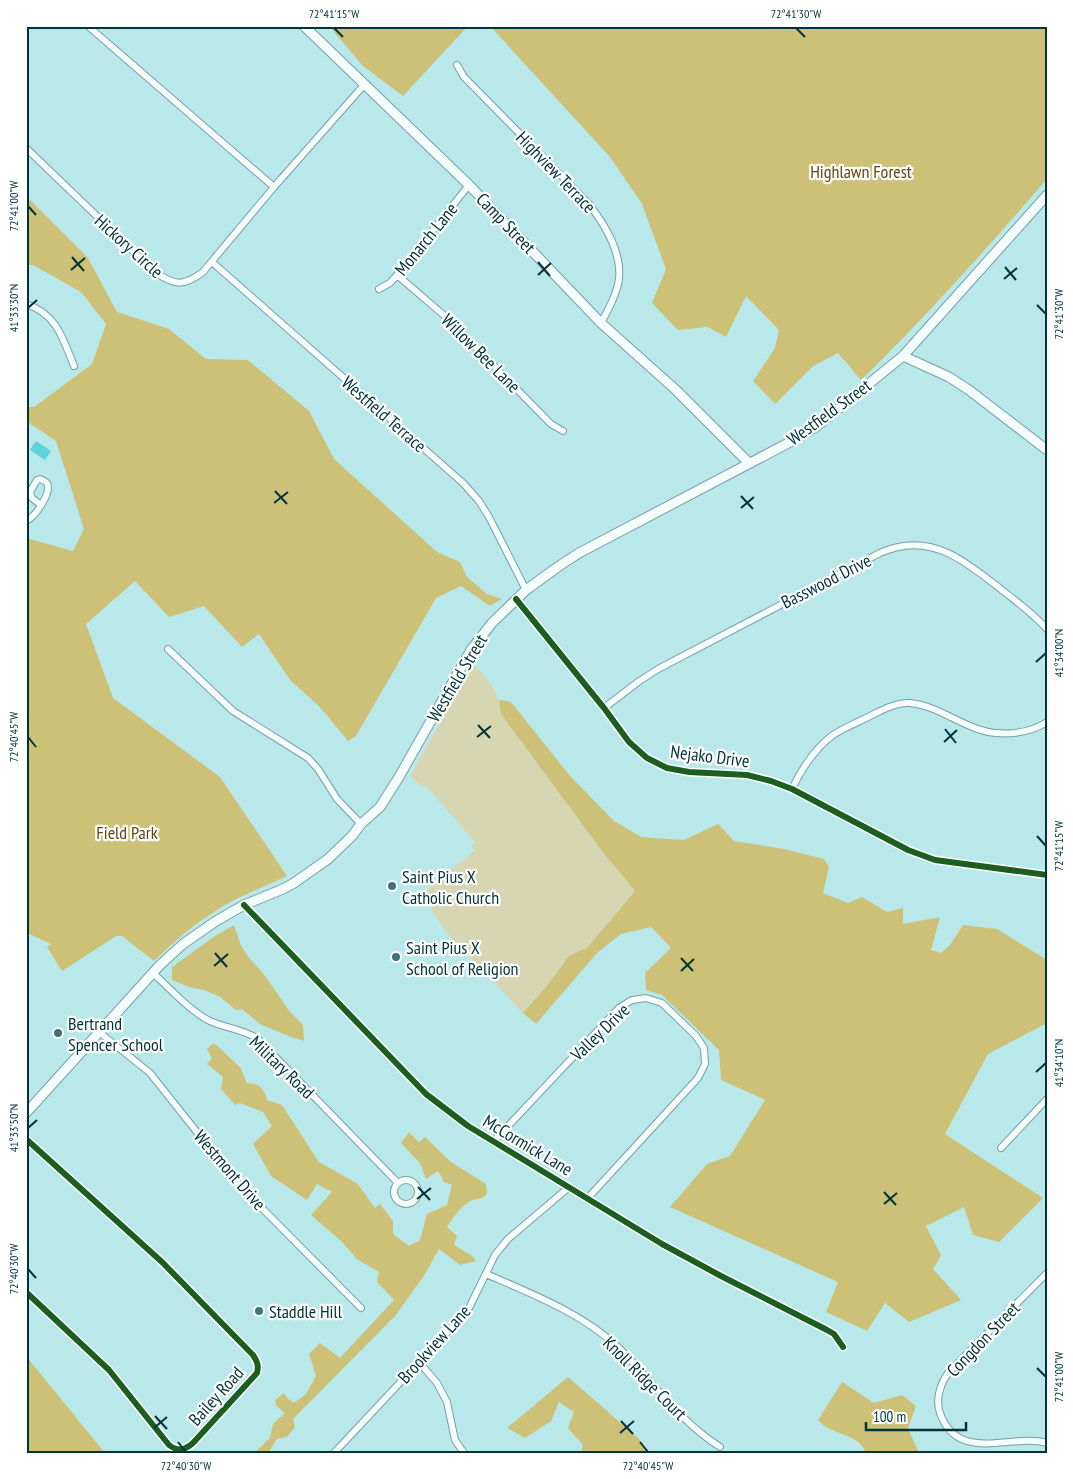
<svg xmlns="http://www.w3.org/2000/svg" width="1073" height="1479" font-family="'PT Sans Narrow',sans-serif">
	<rect width="100%" height="100%" fill="#b9e8eb"/>
	<path fill="#d7d6b2" d="M 473,664 C 489,679 499,691 501,714 L 602,851 L 635,891 L 587,948 L 569,956 L 546,987 L 523,1013 L 446,932 L 431,909 L 436,905 L 425,892 L 474,851 L 471,846 L 475,842 L 425,785 L 422,787 L 410,776 Z"/>
	<path fill="#cdc177" d="M 329,26 L 468,26 L 403,96 L 363,66 Z
		M 490,26 L 1047,26 L 1047,179 C 987,248 927,316 861,380 L 838,353 L 813,366 L 775,404 L 753,381 L 775,348 L 779,330 L 746,296 L 726,337 L 708,327 L 678,330 L 652,303 L 666,269 L 642,204 L 610,157 Z
		M 26,196 L 88,258 L 117,312 L 169,329 L 206,359 L 248,360 L 309,411 L 334,459 L 437,552 L 460,562 L 467,577 L 487,594 L 502,599 L 490,606 L 461,586 L 436,598 L 356,736 L 348,741 L 319,706 L 290,680 L 259,634 L 242,647 L 204,606 L 169,617 L 135,581 L 86,624 L 113,698 L 220,777 L 287,876 C 261,888 234,898 211,914 C 190,927 172,944 154,961 L 122,936 L 116,936 L 62,971 L 47,947 L 51,944 L 29,934 L 26,935 L 26,538 L 73,551 L 84,529 L 56,441 L 29,423 L 26,425 L 26,407 L 34,407 L 92,364 L 106,324 L 81,292 L 33,265 L 26,265 Z
		M 499,700 L 511,702 L 570,776 L 614,821 L 641,837 L 684,840 L 718,824 L 734,841 L 784,849 L 824,859 L 829,867 L 823,893 L 848,903 L 862,897 L 887,912 L 903,908 L 903,924 L 940,917 L 931,950 L 941,953 L 950,945 L 963,925 L 997,929 L 1047,960 L 1047,1023 L 988,1054 L 945,1134 L 1043,1198 L 999,1242 L 973,1235 L 964,1207 L 926,1226 L 941,1255 L 933,1269 L 961,1300 L 909,1322 L 885,1303 L 867,1331 L 826,1312 L 838,1282 L 670,1207 L 707,1164 L 730,1156 L 765,1100 L 721,1080 L 719,1050 L 662,995 L 646,990 L 645,973 L 671,948 L 651,927 L 621,934 L 597,953 L 536,1024 L 523,1013 L 546,987 L 569,956 L 587,948 L 635,891 L 602,851 L 501,714 Z
		M 234,925 L 241,946 L 249,958 L 263,973 L 290,1012 L 303,1025 L 304,1041 L 291,1037 L 260,1024 L 242,1009 L 236,1010 L 220,997 L 204,990 L 189,987 L 172,980 L 172,967 L 215,936 Z
		M 214,1043 L 240,1067 L 247,1083 C 260,1084 264,1088 267,1100 L 282,1105 L 319,1162 L 358,1184 L 375,1208 L 380,1204 L 393,1221 L 393,1234 L 409,1246 L 420,1240 L 427,1214 L 447,1205 L 452,1185 L 444,1182 L 438,1171 L 426,1179 L 420,1163 L 401,1143 L 409,1132 L 419,1142 L 425,1137 L 451,1162 L 486,1184 L 487,1194 C 479,1202 476,1197 469,1202 C 459,1208 453,1218 447,1227 L 457,1236 L 454,1245 L 472,1256 L 476,1261 L 460,1265 L 439,1249 L 425,1274 L 396,1315 L 293,1419 L 295,1427 L 287,1437 L 277,1439 L 268,1453 L 254,1453 L 270,1438 L 273,1424 L 285,1413 L 276,1406 L 275,1400 L 284,1393 L 287,1398 L 294,1403 L 306,1394 L 316,1376 L 309,1354 L 320,1343 L 340,1358 L 394,1300 L 377,1282 L 379,1272 L 357,1259 L 341,1241 L 311,1215 L 332,1192 L 317,1184 L 307,1200 L 271,1176 L 253,1144 L 272,1126 L 263,1112 L 240,1103 L 235,1105 L 221,1089 L 223,1077 L 207,1064 L 212,1058 L 207,1049 Z
		M 26,1356 L 105,1453 L 26,1453 Z
		M 568,1377 L 638,1438 L 650,1453 L 607,1453 L 606,1451 L 603,1453 L 581,1453 L 583,1445 L 568,1428 L 574,1412 L 559,1402 L 551,1421 L 525,1438 L 507,1428 Z
		M 842,1382 L 874,1403 L 902,1395 L 916,1406 L 908,1428 L 919,1453 L 866,1453 C 858,1432 831,1436 818,1420 Z"/>
	<path fill="#5dd4da" d="M 36,441 L 51,451 L 45,460 L 30,450 Z"/>
	<g fill="none" stroke-linecap="round" stroke-linejoin="round">
		<defs>
			<path id="street" d="M 88,26 L 274,187
				M 457,65 L 464,77 L 589,204 C 605,225 622,252 619,279 C 617,294 608,310 601,323
				M 26,148 L 156,273 C 176,286 184,286 203,272 L 274,187 L 364,85
				M 212,262 L 463,483 L 479,501 L 489,517 L 526,590
				M 397,275 L 446,317 L 551,424 L 563,431
				M 379,289 L 390,283 L 397,275 L 469,185
				M 26,304 C 57,314 63,339 74,366
				M 26,521 C 35,517 52,493 47,483 C 45,481 43,480 40,479 L 37,480 L 30,492 L 32,498 L 41,505
				M 516,599 L 604,708 L 629,742 L 647,758 L 667,768 L 689,772 L 747,775 L 771,781 L 792,789 L 908,850 L 935,860 L 1047,875
				M 168,649 L 233,711 L 308,758 L 318,769 L 337,799 L 361,824
				M 604,708 L 638,682 L 658,669 L 880,553 C 885,551 892,548 898,547 C 938,538 968,564 997,586 C 1014,600 1032,612 1047,629
				M 792,789 C 802,768 814,749 833,735 C 845,727 861,721 874,714 C 884,709 898,702 910,703 C 932,705 950,718 970,726 C 994,737 1025,736 1047,722
				M 244,905 L 426,1094 L 468,1126 L 662,1244 L 721,1276 L 827,1330 L 834,1334 L 843,1347
				M 152,972 C 167,986 192,1013 210,1021 C 225,1028 243,1029 258,1039 L 398,1183
				M 99,1032 L 150,1073 L 239,1185 L 361,1308
				M 26,1139 L 162,1262 L 253,1355 C 257,1361 259,1365 257,1373 L 193,1443 C 185,1450 178,1452 169,1445 L 109,1370 L 26,1292
				M 493,1142 L 619,1008 L 632,1000 L 646,998 L 662,1003 L 696,1036 L 704,1048 L 705,1064 L 698,1078 L 587,1199
				M 1001,1148 L 1047,1099
				M394 1192a12 12 0 1 1 24 0a12 12 0 1 1-24 0Z
				M 1047,1273 L 948,1373 C 940,1385 935,1398 940,1413 C 958,1464 1010,1433 1047,1443
				M 486,1274 C 532,1294 582,1313 619,1348 C 652,1381 680,1422 720,1447
				M 419,1362 L 437,1383 L 447,1402 L 455,1440 L 464,1453
				M 334,1453 L 468,1310 L 495,1255 L 508,1239 L 568,1188"/>
			<path id="secondary" d="M 304,26 L 469,185 L 601,323 L 676,390 L 749,463
				M 903,356 L 949,377 L 969,390 L 1047,450
				M 26,1113 L 160,965 L 183,944 L 216,921 L 244,905 L 283,889 L 294,883 L 328,859 L 352,836 L 361,824 L 380,807 L 399,777 L 471,650 L 492,623 L 526,590 L 559,566 L 579,553 L 794,440 L 817,426 L 903,356 L 1047,195"/>
		</defs>
		<use href="#street" stroke="#799fa2" stroke-width="8"/>
		<use href="#secondary" stroke="#799fa2" stroke-width="11"/>
		<use href="#street" stroke="#f4fcfc" stroke-width="6"/>
		<use href="#secondary" stroke="#f4fcfc" stroke-width="9"/>
		<defs>
			<path id="cycleway" d="M 516,599 L 604,708 L 629,742 L 647,758 L 667,768 L 689,772 L 747,775 L 771,781 L 792,789 L 908,850 L 935,860 L 1047,875
				M 244,905 L 426,1094 L 468,1126 L 662,1244 L 721,1276 L 827,1330 L 834,1334 L 843,1347
				M 26,1139 L 162,1262 L 253,1355 C 257,1361 259,1365 257,1373 L 193,1443 C 185,1450 178,1452 169,1445 L 109,1370 L 26,1292"/>
		</defs>
		<use href="#cycleway" stroke="#fff" stroke-width="9"/>
		<use href="#cycleway" stroke="#1b5e20" stroke-width="6"/>
	</g>
	<path fill="none" stroke="#003437" stroke-width="2" d="M 334,28 L 343,37M 796,28 L 805,37M 28,206 L 36,215M 72,257 L 84,271M 538,262 L 550,276M 1005,267 L 1016,280M 71,270 L 85,258M 538,275 L 551,263M 1004,279 L 1017,268M 1037,305 L 1046,314M 28,308 L 37,300M 275,491 L 287,504M 741,496 L 753,509M 274,503 L 288,492M 741,508 L 754,497M 1036,662 L 1046,653M 478,725 L 490,738M 945,729 L 956,743M 28,737 L 36,747M 477,737 L 491,726M 944,742 L 957,730M 1037,836 L 1046,846M 215,953 L 227,967M 681,958 L 693,971M 214,966 L 228,954M 681,971 L 694,959M 1036,1072 L 1046,1063M 28,1128 L 37,1120M 418,1187 L 430,1200M 884,1192 L 896,1205M 417,1199 L 431,1188M 884,1204 L 897,1193M 28,1269 L 36,1278M 1037,1368 L 1046,1377M 155,1416 L 167,1429M 621,1421 L 633,1434M 154,1428 L 167,1417M 620,1433 L 634,1421M 178,1442 L 186,1452M 640,1442 L 648,1452"/>
	<g fill="#417376" stroke="#fff" stroke-width="2">
		<circle cx="392" cy="886" r="5"/>
		<circle cx="396" cy="957" r="5"/>
		<circle cx="58" cy="1033" r="5"/>
		<circle cx="259" cy="1311" r="5"/>
	</g>
	<g text-anchor="middle" dominant-baseline="central" stroke-width="4.5" stroke-linejoin="round" paint-order="stroke">
		<g font-size="18" fill="#614717" stroke="#fff">
			<text x="861" y="171">Highlawn Forest</text>
			<text x="127" y="832">Field Park</text>
		</g>
		<g font-size="18" fill="#003437" stroke="#fff">
			<text transform="translate(556 172) rotate(46)">Highview Terrace</text>
			<text transform="translate(506 223) rotate(46)">Camp Street</text>
			<text transform="translate(426 239) rotate(-51)">Monarch Lane</text>
			<text transform="translate(129 246) rotate(42)">Hickory Circle</text>
			<text transform="translate(481 353) rotate(45)">Willow Bee Lane</text>
			<text transform="translate(829 412) rotate(-36)">Westfield Street</text>
			<text transform="translate(384 414) rotate(41)">Westfield Terrace</text>
			<text transform="translate(826 581) rotate(-27)">Basswood Drive</text>
			<text transform="translate(457 678) rotate(-59)">Westfield Street</text>
			<text transform="translate(710 756) rotate(7)">Nejako Drive</text>
			<text transform="translate(600 1032) rotate(-44)">Valley Drive</text>
			<text transform="translate(282 1067) rotate(44)">Military Road</text>
			<text transform="translate(528 1145) rotate(31)">McCormick Lane</text>
			<text transform="translate(230 1170) rotate(49)">Westmont Drive</text>
			<text transform="translate(983 1339) rotate(-46)">Congdon Street</text>
			<text transform="translate(434 1344) rotate(-48)">Brookview Lane</text>
			<text transform="translate(645 1378) rotate(45)">Knoll Ridge Court</text>
			<text transform="translate(216 1396) rotate(-48)">Bailey Road</text>
		</g>
		<g font-size="18" fill="#003437" stroke="#fff" text-anchor="start">
			<text x="402" y="876">Saint Pius X<tspan x="402" dy="21">Catholic Church</tspan></text>
			<text x="406" y="947">Saint Pius X<tspan x="406" dy="21">School of Religion</tspan></text>
			<text x="68" y="1023">Bertrand<tspan x="68" dy="21">Spencer School</tspan></text>
			<text x="269" y="1311">Staddle Hill</text>
		</g>
	</g>
	<rect width="1073" height="1479" fill="none" stroke="#ffffff" stroke-width="55"/>
	<path d="M866 1422v8h100v-8" fill="none" stroke="#003437" stroke-width="2.5"/>
	<text x="873" y="1422" font-size="15" fill="#003437" stroke="#ffffff" stroke-width="4" paint-order="stroke">100 m</text>
	<rect x="28" y="28" width="1018" height="1424" fill="none" stroke="#003437" stroke-width="2"/>
	<g font-size="12" text-anchor="middle" fill="#003437">
		<text x="334" y="18">72°41'15"W</text>
		<text x="796" y="18">72°41'30"W</text>
		<text transform="translate(14 206) rotate(-90)" y="4">72°41'00"W</text>
		<text transform="translate(14 308) rotate(-90)" y="4">41°33'30"N</text>
		<text transform="translate(1059 314) rotate(-90)" y="4">72°41'30"W</text>
		<text transform="translate(1059 653) rotate(-90)" y="4">41°34'00"N</text>
		<text transform="translate(14 737) rotate(-90)" y="4">72°40'45"W</text>
		<text transform="translate(1059 846) rotate(-90)" y="4">72°41'15"W</text>
		<text transform="translate(1059 1063) rotate(-90)" y="4">41°34'10"N</text>
		<text transform="translate(14 1128) rotate(-90)" y="4">41°33'50"N</text>
		<text transform="translate(14 1269) rotate(-90)" y="4">72°40'30"W</text>
		<text transform="translate(1059 1377) rotate(-90)" y="4">72°41'00"W</text>
		<text x="186" y="1470">72°40'30"W</text>
		<text x="648" y="1470">72°40'45"W</text>
	</g>
</svg>
